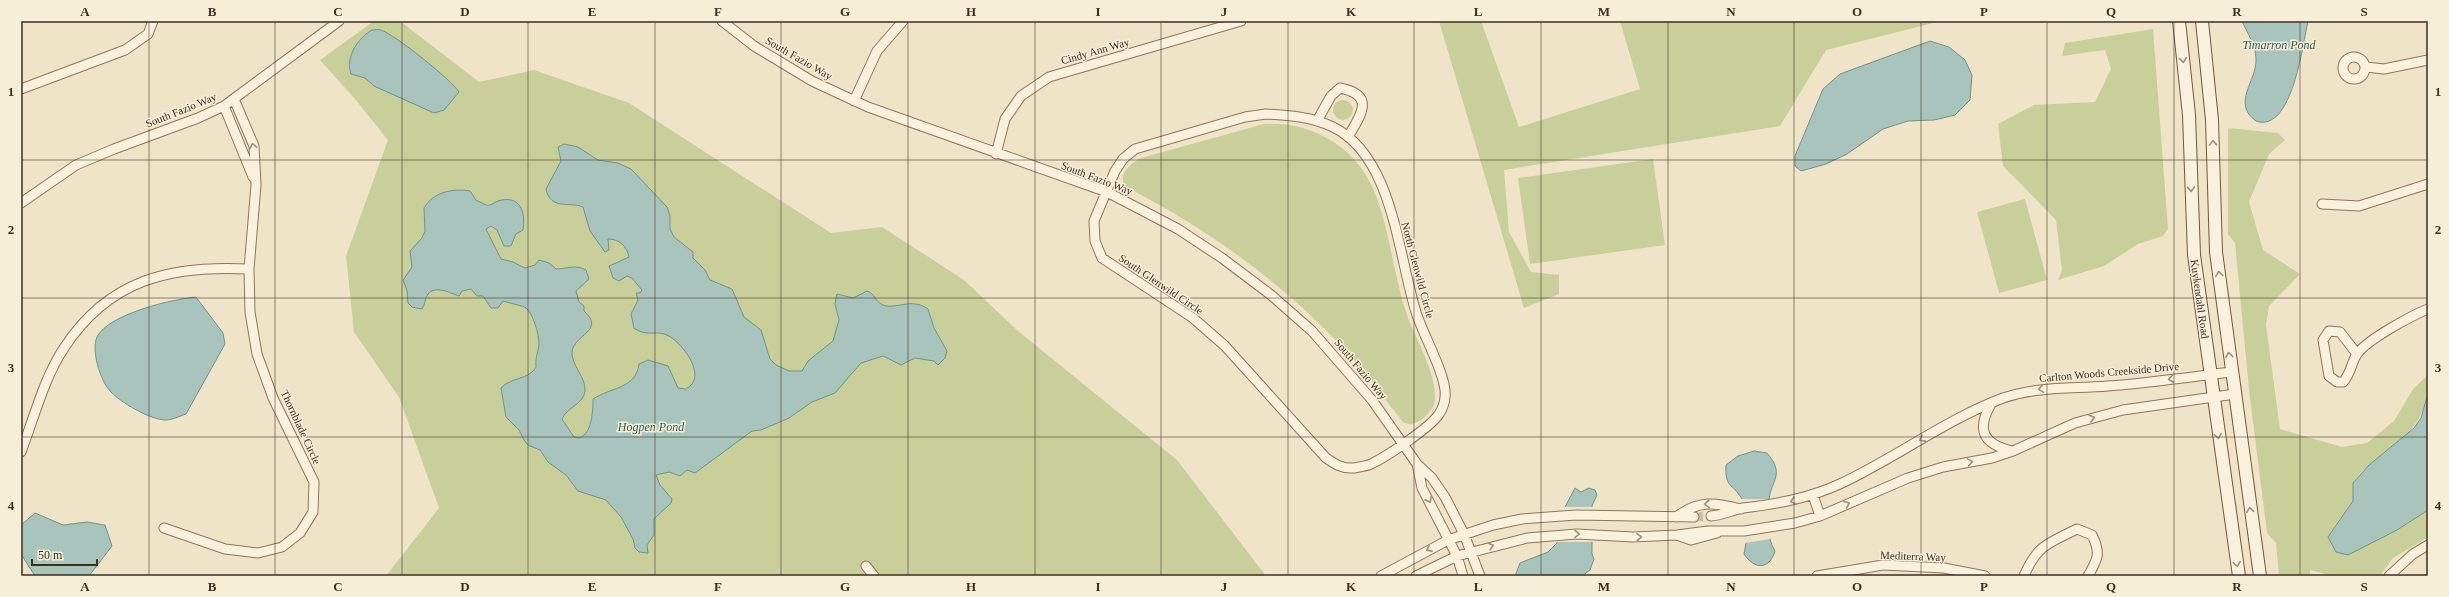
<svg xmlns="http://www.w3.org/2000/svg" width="2449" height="597" font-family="'Times New Roman',serif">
	<rect width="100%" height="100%" fill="#f0e4c8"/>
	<path fill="#c9cf9b" d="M 374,21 L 400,21 L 479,82 L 534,70 L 629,103 L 831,233 L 882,227 L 964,280 L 1018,331 L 1177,460 L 1266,576 L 386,576 L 439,508 L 399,397 L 354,332 L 346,256 L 388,140 L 355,99 L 320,60 Z
		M 1439,21 L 1481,21 L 1519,127 L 1640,89 L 1620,21 L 1941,21 L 1826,50 L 1780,126 L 1504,170 L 1509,232 L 1531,272 L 1559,275 L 1559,294 L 1524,308 Z
		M 2153,29 L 2168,229 L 2163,236 L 2138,244 L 2104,266 L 2058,280 L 2062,270 L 2056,220 L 2003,166 L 1998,124 L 2034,105 L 2095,102 L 2111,69 L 2105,50 L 2062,56 L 2065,43 Z
		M1333 110a10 10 0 1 1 20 0a10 10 0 1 1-20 0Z
		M 1264,124 C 1314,121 1360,149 1377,198 C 1390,235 1394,275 1406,312 C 1414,336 1443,384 1433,407 C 1428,416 1414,429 1403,422 C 1386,401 1371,380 1354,360 C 1290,288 1213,232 1128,188 C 1114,177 1131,163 1141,158 Z
		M 2228,128 L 2278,133 L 2285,140 L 2269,154 L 2249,202 L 2263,250 L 2300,274 L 2269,306 L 2266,325 L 2280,429 L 2342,447 L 2367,443 L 2394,421 L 2413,389 L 2428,375 C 2428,441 2388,438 2355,480 C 2351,486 2356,495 2353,501 C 2351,507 2333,528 2328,537 L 2397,530 L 2428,510 L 2428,537 L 2393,558 L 2380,576 L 2333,576 L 2310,570 L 2310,576 L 2279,576 L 2276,543 L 2267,533 L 2249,390 L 2235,243 L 2228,234 Z
		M 1653,159 L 1665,245 L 1530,264 L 1518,178 Z
		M 2025,199 L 2047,280 L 1999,293 L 1977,212 Z"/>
	<path fill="#a9c4bc" stroke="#6f938a" d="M 2242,21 L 2308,21 C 2303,43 2292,134 2256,121 C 2231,103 2257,81 2256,59 C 2256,45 2247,33 2242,21 Z
		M 372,30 C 375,30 379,29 381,30 C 394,34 453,81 459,92 L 444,110 L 434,113 L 374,86 L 365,78 L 351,74 C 345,57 358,38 372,30 Z
		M 1930,41 L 1949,47 L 1965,60 L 1972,75 L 1970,100 L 1955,115 L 1934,120 L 1908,121 L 1883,129 L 1847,154 L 1826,164 L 1801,171 L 1795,166 L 1795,156 L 1823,89 L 1840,74 Z
		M 564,144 L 578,147 L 598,160 L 618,163 L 631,169 L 667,207 L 670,216 L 670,229 L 674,237 L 693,252 L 693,258 L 705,270 L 710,280 L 732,289 L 744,317 L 761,330 L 770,359 L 776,365 L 789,371 L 802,371 L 808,361 L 833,341 L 839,320 L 835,304 L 837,294 L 853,298 L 867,291 C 875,293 875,302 883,305 C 896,310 911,297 928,309 L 934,328 L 947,351 L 945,358 L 938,365 L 934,361 L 915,358 L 901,365 L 883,356 L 861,363 L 835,393 L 812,402 L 789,418 L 761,430 L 752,431 L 695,473 L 687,470 L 680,476 L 669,472 L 656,475 L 660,485 L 672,499 L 671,503 L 654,519 L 654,535 L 647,545 L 648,553 L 639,552 L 635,548 L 633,539 L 621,517 L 606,500 L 578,491 L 566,475 L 548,462 L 540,450 L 528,445 L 524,440 L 519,430 L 506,417 L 501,388 C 511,377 529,380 536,367 C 535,354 539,353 539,343 C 539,335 533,313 526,308 C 524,306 509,303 503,301 L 498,308 L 491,308 L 483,296 L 477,296 L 471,289 L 462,291 L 459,296 C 450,293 436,285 428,294 C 425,298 425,305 422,309 L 412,307 L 408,303 L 407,290 L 403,280 L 412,267 L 410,251 L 422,238 L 425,231 L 424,208 C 433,192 453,188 470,191 L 476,200 L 486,205 C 491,206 493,203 498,201 C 520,194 526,212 523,230 L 516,234 L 511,246 L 504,246 L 497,230 L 491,226 L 486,229 L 501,259 L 513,262 L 525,268 L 535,265 L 539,260 L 549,263 L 556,269 C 567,269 575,264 586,270 L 589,279 L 576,291 L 579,302 L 584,306 L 584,311 C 606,331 574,334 572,352 C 571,365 586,377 585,391 C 584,404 567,407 562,419 L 574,437 L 579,438 C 592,434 593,411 593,399 C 611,387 636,389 639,364 L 648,360 L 668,366 L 678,388 L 686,389 C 708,377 684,345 669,336 C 658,329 647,338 634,328 L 631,314 L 638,300 L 636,293 L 640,293 L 642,290 L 632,278 L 627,276 L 619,281 L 613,278 L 609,266 L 629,257 C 627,246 619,239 608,239 L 609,250 L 605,252 L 590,231 L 583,207 C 569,201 551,211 546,189 L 561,161 L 558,147 Z
		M 196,297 L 223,333 L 225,344 L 186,414 C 180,416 172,420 166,420 C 150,420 120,402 110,391 C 100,380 91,350 97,337 C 108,314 173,299 196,297 Z
		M 2428,393 L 2428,510 L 2397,530 L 2348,555 L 2336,552 L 2328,537 L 2353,501 L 2353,483 L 2369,465 L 2414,428 L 2421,418 Z
		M 1754,451 L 1767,453 C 1785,474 1772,479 1769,499 C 1766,516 1766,536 1775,551 C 1769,571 1754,569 1744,554 L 1746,543 L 1742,499 C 1732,482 1725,489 1726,465 L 1738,456 Z
		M 1575,488 L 1581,492 L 1589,488 L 1595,490 L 1597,495 L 1592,506 L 1592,554 L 1594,559 L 1590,570 L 1582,576 L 1515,576 L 1520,563 L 1548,552 L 1557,543 L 1565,507 Z
		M 35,513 L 63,525 L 87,522 L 105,525 L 112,546 L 89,576 L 35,576 L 21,554 L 21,525 Z"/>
	<path fill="#f0e4c8" d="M 1740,499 L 1770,499 L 1770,539 L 1745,543 Z
		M 1563,507 L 1594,507 L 1594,542 L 1555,542 Z"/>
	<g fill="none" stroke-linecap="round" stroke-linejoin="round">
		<path stroke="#ccc0a6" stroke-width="9" stroke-dasharray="9 4.5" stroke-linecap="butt" d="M 1694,517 L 1711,516"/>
		<defs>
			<path id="minor" d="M 722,21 L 754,46 L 812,81 L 868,107 L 1107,192 L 1178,229 L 1222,258 L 1271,295 L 1312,331 L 1372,400 L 1417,464 L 1432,478 L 1445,497 L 1464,534 L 1480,576
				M2343 68a11 11 0 1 1 22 0a11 11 0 1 1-22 0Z
				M 2366,67 L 2384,69 L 2428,60
				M 21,89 L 125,50 L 148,34 L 153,21
				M 854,101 L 877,51 L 903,21
				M 224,106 L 253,177
				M 1266,114 C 1289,115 1312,117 1333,127 C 1393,156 1398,255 1416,312 C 1422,333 1448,378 1445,397 C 1445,402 1442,410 1439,414 C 1431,427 1386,457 1371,464 C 1367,466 1359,467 1354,468 C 1342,469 1335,464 1326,458 L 1225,346 L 1193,318 L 1102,258 L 1095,241 L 1094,221 L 1115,171 L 1123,159 L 1135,149 L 1245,117 Z
				M 1317,121 L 1331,96 L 1340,88 C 1376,95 1361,115 1348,137
				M 996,154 L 1005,119 L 1021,96 L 1049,77 L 1241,21
				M 21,203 L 76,165 L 114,149 L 198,118 L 224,106 L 339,21
				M 2322,204 L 2359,206 L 2428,184
				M 2357,354 L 2340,332 L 2329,331 L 2323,340 L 2329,376 L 2337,382 L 2343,382 C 2351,374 2351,363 2357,354 C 2368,339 2411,316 2428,309
				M 1991,404 C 1976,430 1983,444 2012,451
				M 21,452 C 34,418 44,378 64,348 C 109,279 171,265 249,269
				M 1417,464 L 1422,488 L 1457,556 L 1463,576
				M 1813,495 L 1820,516
				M 1711,516 C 1723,515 1732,510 1743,508 C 1778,504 1810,498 1842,483 C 1897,457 1947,419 2003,398 C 2038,386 2072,389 2108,386 C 2149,383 2190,377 2231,372
				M 1676,517 C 1699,500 1714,502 1741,509
				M 164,528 L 225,549 L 258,553 L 282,547 L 300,533 L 313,512 L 314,482 L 273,398 L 257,354 L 250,312 L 249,269 L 256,185 L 254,146 L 234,99
				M 1677,535 L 1691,540 L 1717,533
				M 866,566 L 874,576
				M 1381,576 L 1448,540 L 1493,525 L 1522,519 L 1576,515 L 1694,517
				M 1416,576 L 1457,556 L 1527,538 L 1577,534 L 1633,537 L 1677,535 L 1708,531 L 1744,531 L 1795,523 L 1820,516 L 1908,478 L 1943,467 L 1992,458 L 2013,451 L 2075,423 L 2123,410 L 2235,394
				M 1817,576 L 1883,565 L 1944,568 L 1985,576
				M 2024,576 C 2037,545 2049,543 2077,529 L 2092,535 C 2101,553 2098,559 2088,576
				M 2389,576 L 2413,554 L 2428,545"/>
			<path id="secondary" d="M 2179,21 L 2189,115 L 2194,255 L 2239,576
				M 2202,21 L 2212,120 L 2216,252 L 2260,576"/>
		</defs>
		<use href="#minor" stroke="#8d765c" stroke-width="11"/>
		<use href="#secondary" stroke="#6f573f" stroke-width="14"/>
		<use href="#minor" stroke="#faf1dc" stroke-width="9"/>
		<use href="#secondary" stroke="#faf1dc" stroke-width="12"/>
	</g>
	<defs><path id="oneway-chevron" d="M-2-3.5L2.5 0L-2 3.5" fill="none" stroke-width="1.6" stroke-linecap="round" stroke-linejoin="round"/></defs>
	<g stroke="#9c907e">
		<use href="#oneway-chevron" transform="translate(2183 60) rotate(84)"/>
		<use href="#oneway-chevron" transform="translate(2213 143) rotate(-92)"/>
		<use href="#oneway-chevron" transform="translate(253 146) rotate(-102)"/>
		<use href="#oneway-chevron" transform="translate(2191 189) rotate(88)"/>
		<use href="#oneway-chevron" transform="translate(2219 274) rotate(-97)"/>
		<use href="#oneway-chevron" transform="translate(2229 355) rotate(-97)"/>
		<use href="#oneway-chevron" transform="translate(2171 379) rotate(173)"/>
		<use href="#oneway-chevron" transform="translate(2041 389) rotate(171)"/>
		<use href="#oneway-chevron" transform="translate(2092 418) rotate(-16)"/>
		<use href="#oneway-chevron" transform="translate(2218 436) rotate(82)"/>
		<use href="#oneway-chevron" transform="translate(1922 439) rotate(151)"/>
		<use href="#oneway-chevron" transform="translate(1970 462) rotate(-10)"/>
		<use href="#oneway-chevron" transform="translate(1429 500) rotate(63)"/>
		<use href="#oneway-chevron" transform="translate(1793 501) rotate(164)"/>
		<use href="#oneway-chevron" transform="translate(1707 504) rotate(177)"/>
		<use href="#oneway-chevron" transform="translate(1847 504) rotate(-23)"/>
		<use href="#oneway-chevron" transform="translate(2250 510) rotate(-98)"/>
		<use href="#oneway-chevron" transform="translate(1577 534) rotate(1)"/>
		<use href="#oneway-chevron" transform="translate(1639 537) rotate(-2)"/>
		<use href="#oneway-chevron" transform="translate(1491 546) rotate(-16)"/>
		<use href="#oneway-chevron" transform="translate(1429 549) rotate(154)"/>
		<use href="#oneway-chevron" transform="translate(2237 564) rotate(82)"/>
	</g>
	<path fill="none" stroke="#3d2e20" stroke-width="1" stroke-opacity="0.55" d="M 149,21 L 149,576M 275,21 L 275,576M 402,21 L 402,576M 528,21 L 528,576M 655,21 L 655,576M 781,21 L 781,576M 908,21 L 908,576M 1035,21 L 1035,576M 1161,21 L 1161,576M 1288,21 L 1288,576M 1414,21 L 1414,576M 1541,21 L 1541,576M 1668,21 L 1668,576M 1794,21 L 1794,576M 1921,21 L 1921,576M 2047,21 L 2047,576M 2174,21 L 2174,576M 2300,21 L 2300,576M 21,160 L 2428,160M 21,298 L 2428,298M 21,437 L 2428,437"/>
	<g text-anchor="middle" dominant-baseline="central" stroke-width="3" stroke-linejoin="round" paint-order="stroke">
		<g font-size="11" fill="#3d2e20" stroke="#f7eed8">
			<text transform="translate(1095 51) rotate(-16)">Cindy Ann Way</text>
			<text transform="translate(799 58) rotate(30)">South Fazio Way</text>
			<text transform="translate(181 110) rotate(-22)">South Fazio Way</text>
			<text transform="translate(1097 178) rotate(21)">South Fazio Way</text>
			<text transform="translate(1418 270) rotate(75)">North Glenwild Circle</text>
			<text transform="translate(1161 284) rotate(34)">South Glenwild Circle</text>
			<text transform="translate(2200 299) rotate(82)">Kuykendahl Road</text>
			<text transform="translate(1361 369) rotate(50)">South Fazio Way</text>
			<text transform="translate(2109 372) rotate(-5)">Carlton Woods Creekside Drive</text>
			<text transform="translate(301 427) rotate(65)">Thornblade Circle</text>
			<text transform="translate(1913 556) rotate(2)">Mediterra Way</text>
		</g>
		<g font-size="12" font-style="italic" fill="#2f5d5a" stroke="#f7eed8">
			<text x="2279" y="45">Timarron Pond</text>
			<text x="651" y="427">Hogpen Pond</text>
		</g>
	</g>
	<rect width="2449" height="597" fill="none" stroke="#f7eed8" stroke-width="44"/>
	<path d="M32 559v6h65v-6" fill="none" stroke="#3d2e20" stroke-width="2"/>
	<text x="38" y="559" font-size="12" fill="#3d2e20" stroke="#f7eed8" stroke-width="3" paint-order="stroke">50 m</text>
	<rect x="22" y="22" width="2405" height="553" fill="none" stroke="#3d2e20" stroke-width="1.5"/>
	<g font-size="13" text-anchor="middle" font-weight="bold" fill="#3d2e20">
		<text x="85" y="16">A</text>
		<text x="212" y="16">B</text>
		<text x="338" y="16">C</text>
		<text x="465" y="16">D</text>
		<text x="592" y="16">E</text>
		<text x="718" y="16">F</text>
		<text x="845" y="16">G</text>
		<text x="971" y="16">H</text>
		<text x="1098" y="16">I</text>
		<text x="1224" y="16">J</text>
		<text x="1351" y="16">K</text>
		<text x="1478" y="16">L</text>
		<text x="1604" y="16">M</text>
		<text x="1731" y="16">N</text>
		<text x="1857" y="16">O</text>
		<text x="1984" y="16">P</text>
		<text x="2111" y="16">Q</text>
		<text x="2237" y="16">R</text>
		<text x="2364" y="16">S</text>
		<text x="11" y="96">1</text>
		<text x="2438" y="96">1</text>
		<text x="11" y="234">2</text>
		<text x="2438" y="234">2</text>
		<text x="11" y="372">3</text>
		<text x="2438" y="372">3</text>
		<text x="11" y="510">4</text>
		<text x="2438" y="510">4</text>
		<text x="85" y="591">A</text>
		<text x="212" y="591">B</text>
		<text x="338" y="591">C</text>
		<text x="465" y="591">D</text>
		<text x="592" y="591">E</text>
		<text x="718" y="591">F</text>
		<text x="845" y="591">G</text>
		<text x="971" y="591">H</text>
		<text x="1098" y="591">I</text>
		<text x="1224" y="591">J</text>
		<text x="1351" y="591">K</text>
		<text x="1478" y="591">L</text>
		<text x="1604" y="591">M</text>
		<text x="1731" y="591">N</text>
		<text x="1857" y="591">O</text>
		<text x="1984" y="591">P</text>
		<text x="2111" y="591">Q</text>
		<text x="2237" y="591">R</text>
		<text x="2364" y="591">S</text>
	</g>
</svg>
